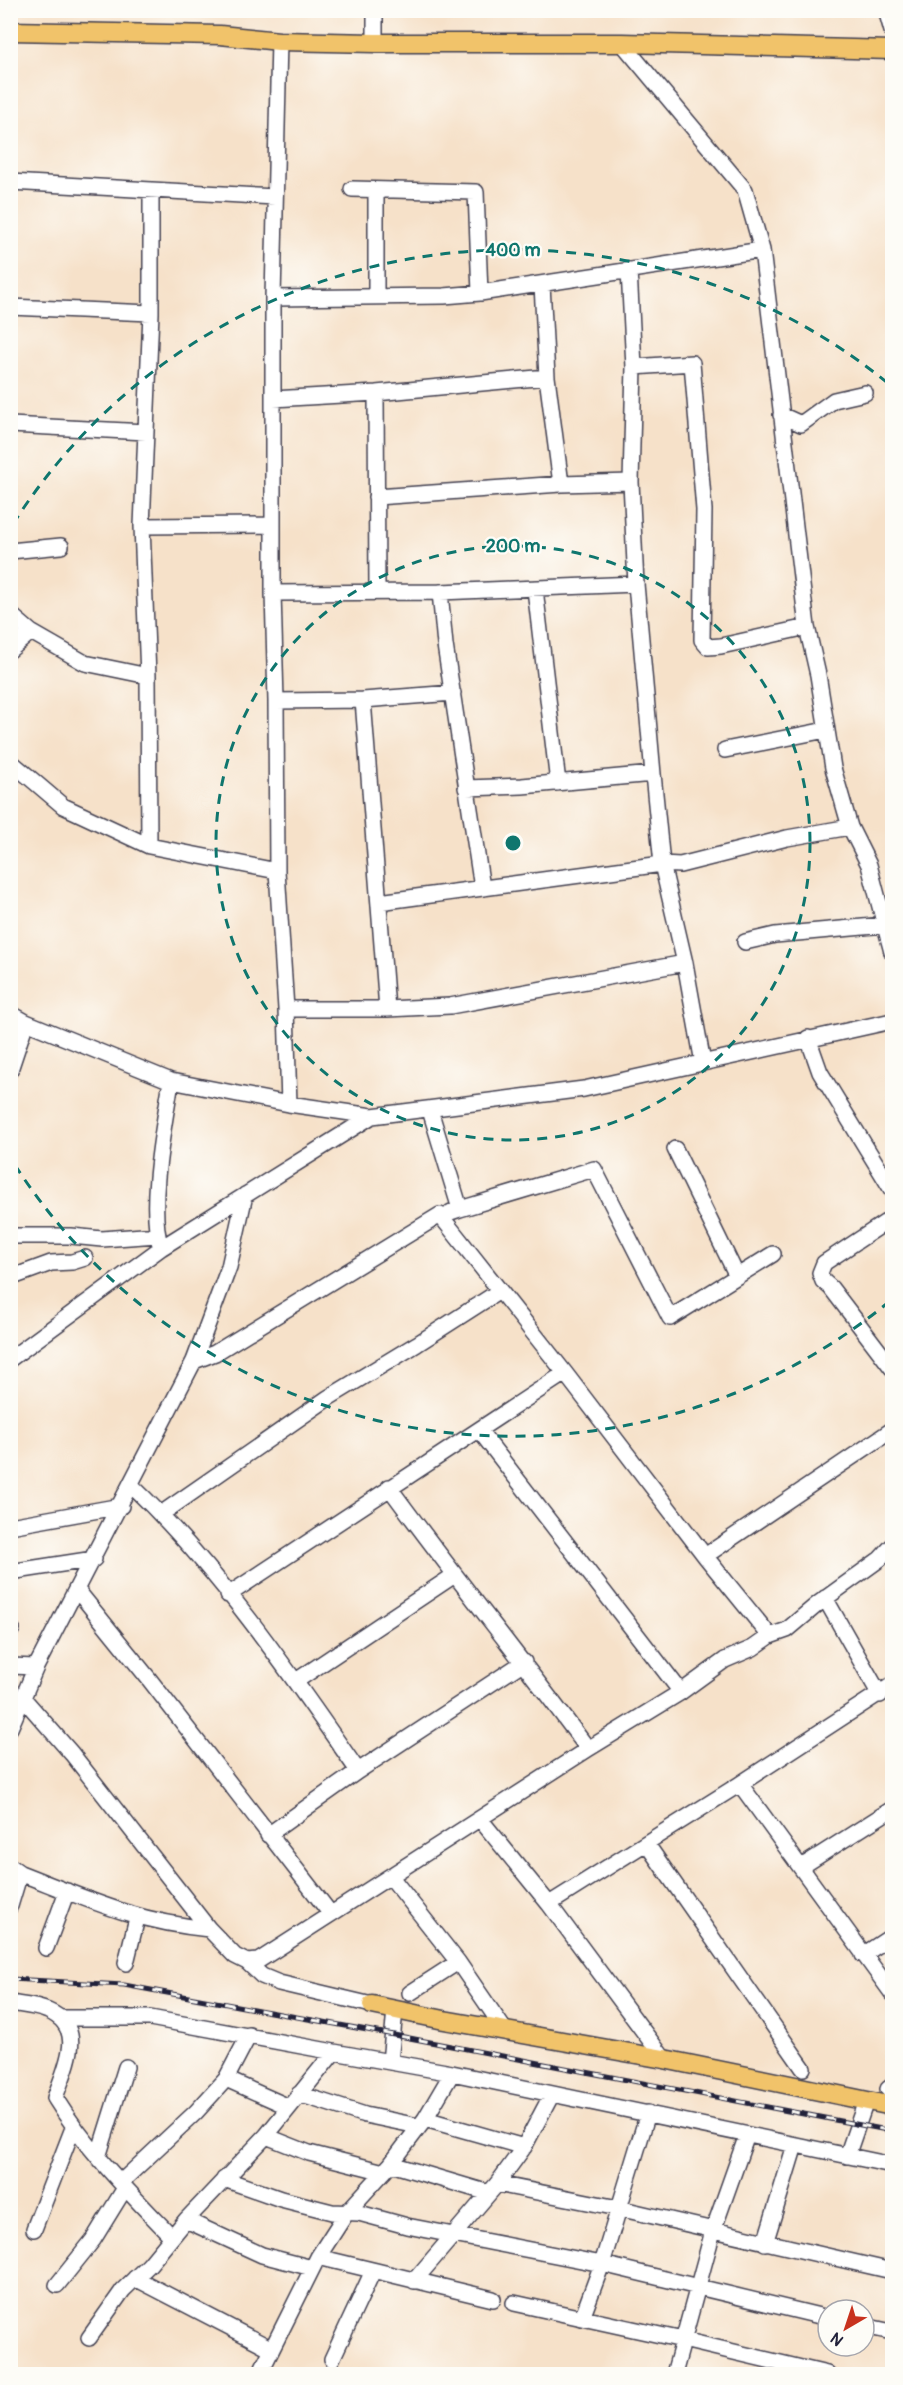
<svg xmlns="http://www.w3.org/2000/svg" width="903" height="2385" font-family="Pangolin,sans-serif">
	<rect width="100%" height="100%" fill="#fdfcf7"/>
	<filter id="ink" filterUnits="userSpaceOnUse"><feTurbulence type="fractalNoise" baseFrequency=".0167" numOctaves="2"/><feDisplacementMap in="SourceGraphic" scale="12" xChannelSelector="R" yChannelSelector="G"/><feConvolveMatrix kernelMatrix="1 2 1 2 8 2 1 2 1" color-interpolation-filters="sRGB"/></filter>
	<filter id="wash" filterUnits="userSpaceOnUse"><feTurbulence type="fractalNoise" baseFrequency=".008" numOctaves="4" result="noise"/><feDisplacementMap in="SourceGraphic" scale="24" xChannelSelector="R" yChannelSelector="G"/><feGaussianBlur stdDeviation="1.35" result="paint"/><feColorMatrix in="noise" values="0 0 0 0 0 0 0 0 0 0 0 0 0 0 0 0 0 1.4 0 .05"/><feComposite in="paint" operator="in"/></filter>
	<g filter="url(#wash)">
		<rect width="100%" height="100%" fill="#f6e1c9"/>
	</g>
	<g filter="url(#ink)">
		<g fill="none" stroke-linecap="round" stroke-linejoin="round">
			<defs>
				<path id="minor" d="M 886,10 L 892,31
					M 279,41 L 273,298 L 273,593 L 276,701 L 277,871 L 286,1009 L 289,1104
					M 375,43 L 375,10
					M 622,43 L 745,190 L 762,250 L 807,627 L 818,675 L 833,768 L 850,827 L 869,865 L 892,952
					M 10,182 L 275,197
					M 352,189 L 476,192 L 480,293
					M 629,270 L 634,367 L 631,482 L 636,584 L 653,774 L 662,864 L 685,963 L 703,1063
					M 542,285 L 547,377 L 561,484
					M 376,296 L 376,190
					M 273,298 L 444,296 L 480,293 L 762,250
					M 10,307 L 151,313
					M 634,367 L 692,363 L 704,510 L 702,640 L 708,647 L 721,646 L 807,627
					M 376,393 L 377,592
					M 273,399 L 376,393 L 547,377
					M 781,415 L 801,424 L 834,400 L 865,393
					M 10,425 L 146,432
					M 376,497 L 561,484 L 631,482
					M 142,526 L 273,525
					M 10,551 L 61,546
					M 535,589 L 558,783
					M 440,592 L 445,645 L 482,888
					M 273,593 L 440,592 L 636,584
					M 10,614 L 31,632 L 85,663 L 148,676
					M 10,650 L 31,632
					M 363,700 L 387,1009
					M 276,701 L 363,700 L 453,693
					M 725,750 L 826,730
					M 10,761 L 63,806 L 149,846 L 277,871
					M 466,788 L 522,786 L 653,774
					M 149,846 L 148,676 L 142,526 L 151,313 L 151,191
					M 379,902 L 662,864 L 680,865 L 787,838 L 850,827
					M 745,942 L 775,935 L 885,925
					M 286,1009 L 387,1009 L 450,1006 L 685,963
					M 10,1013 L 26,1022 L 171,1081 L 289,1104 L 372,1116 L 584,1089 L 892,1021
					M 808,1038 L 820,1072 L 892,1190
					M 10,1070 L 26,1022
					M 430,1110 L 460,1209 L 451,1212
					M 675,1149 L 737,1276
					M 460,1209 L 594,1169 L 670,1318 L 773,1254
					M 892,1218 L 824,1263 L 820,1273 L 823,1281 L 831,1288 L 892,1368
					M 10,1236 L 71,1236 L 102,1239 L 157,1235
					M 161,1248 C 147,1207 164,1126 171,1081
					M 10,1278 L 51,1263 L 72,1262 L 85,1258
					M 10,1359 L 161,1248 L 372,1116
					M 194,1361 L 215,1353 L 440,1215 L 565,1373 L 705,1556 L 770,1636
					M 479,1430 L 681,1692
					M 132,1486 C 218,1568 290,1673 358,1771
					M 389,1487 C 454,1576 523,1661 588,1749
					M 161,1514 L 328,1398 L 417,1344 L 498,1292
					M 10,1526 L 121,1506
					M 705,1556 L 892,1430
					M 10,1572 L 94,1559
					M 77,1590 L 149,1679 L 330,1913
					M 228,1595 L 565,1373
					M 825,1598 L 880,1695
					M 10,1629 L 12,1629
					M 10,1666 L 36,1667
					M 296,1681 L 453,1576
					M 23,1698 L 72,1754 L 209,1929 L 235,1956 L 247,1962 L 258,1961 L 588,1749 L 681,1692 L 725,1660 L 753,1648 L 770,1636 L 787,1630 L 819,1603 L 880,1559 L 892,1546
					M 10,1728 L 36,1667 L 194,1361 L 229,1267 L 245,1195
					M 740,1784 L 892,1685
					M 480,1819 L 549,1904 L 664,2059
					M 268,1835 L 358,1771 L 524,1662
					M 646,1843 L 740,1784 L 892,1993
					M 10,1866 L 20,1873 C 87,1899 136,1922 209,1929
					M 801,1867 L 892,1809
					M 391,1877 L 458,1962
					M 549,1904 L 646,1843 L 803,2068
					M 10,1906 L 20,1873
					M 46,1948 L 67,1891
					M 863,1955 L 892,1936
					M 247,1962 L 262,1976 L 279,1983 L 372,2005
					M 126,1963 L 137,1918
					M 410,1993 L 458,1962 L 506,2032
					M 10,2003 C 22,2005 37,2006 48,2011 C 88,2028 65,2067 55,2098 C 87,2150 130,2193 172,2237
					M 61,2018 L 150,2018 L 334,2052
					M 390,2062 L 395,2010
					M 226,2079 L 289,2107
					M 888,2089 L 892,2086
					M 299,2094 L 365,2115 L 418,2126
					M 425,2119 L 524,2147
					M 266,2136 L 309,2153 L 384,2172
					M 847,2156 L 866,2101
					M 98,2157 L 126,2067
					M 391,2164 L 489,2193
					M 224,2179 L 281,2199 L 332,2212 L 359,2213 L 407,2226 L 602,2264 L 828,2318
					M 121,2182 L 196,2112 L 226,2079 L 249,2035
					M 497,2184 L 618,2208 L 892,2271
					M 186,2220 L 262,2255 L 312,2268
					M 34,2229 L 73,2128
					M 765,2243 L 795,2145
					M 318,2257 L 493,2299
					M 135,2278 L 272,2349
					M 414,2281 L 497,2184 L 524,2147 L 552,2094
					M 57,2285 L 93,2240 L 125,2188
					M 514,2303 L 683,2340 L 827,2374
					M 582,2318 L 602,2264 L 648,2113
					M 864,2326 L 892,2332
					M 89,2338 L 123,2290 L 149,2265 L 186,2220 L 266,2136 L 334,2052 L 452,2073 L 892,2165
					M 332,2359 L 373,2271
					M 263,2367 L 318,2257 L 347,2212 L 391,2164 L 425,2119 L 452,2073
					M 674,2374 L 713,2231 L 747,2135"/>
				<path id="major" d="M 10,31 L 220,35 L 279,41 L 375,43 L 622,43 L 892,50
					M 372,2005 L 444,2020 L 664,2059 L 892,2106"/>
			</defs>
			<use href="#minor" stroke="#423f50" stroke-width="18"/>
			<use href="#major" stroke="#423f50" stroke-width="21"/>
			<use href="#minor" stroke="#fff" stroke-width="15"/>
			<use href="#major" stroke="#f1c36a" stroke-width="18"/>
			<defs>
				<path id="rail" d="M 10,1979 L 124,1985 L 394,2035 L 892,2131"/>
			</defs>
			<use href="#rail" stroke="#22223b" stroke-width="5"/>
			<use href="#rail" stroke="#fdfcf7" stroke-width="3" stroke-dasharray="9" stroke-linecap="butt"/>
		</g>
	</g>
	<g fill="none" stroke="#0f766e" stroke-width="3" stroke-dasharray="10 8">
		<circle cx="513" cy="843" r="297"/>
		<path d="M890 1301A593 593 0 0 1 13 1162M13 524A593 593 0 0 1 890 385"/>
	</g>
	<circle cx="513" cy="843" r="9" fill="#0f766e" stroke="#fdfcf7" stroke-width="3"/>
	<g font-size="18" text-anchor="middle" font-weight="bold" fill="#0f766e" stroke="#fdfcf7" stroke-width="4.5" stroke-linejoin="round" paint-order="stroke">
		<text x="513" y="256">400 m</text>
		<text x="513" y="552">200 m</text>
	</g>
	<rect width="903" height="2385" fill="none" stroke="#fdfcf7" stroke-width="36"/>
	<g transform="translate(846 2328) rotate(219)"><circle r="28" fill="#fdfcf7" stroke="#a5a5ac" stroke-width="1.5"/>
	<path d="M0-4.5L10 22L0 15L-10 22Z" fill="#c8321e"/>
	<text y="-9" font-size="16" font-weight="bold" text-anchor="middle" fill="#22223b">N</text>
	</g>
</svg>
